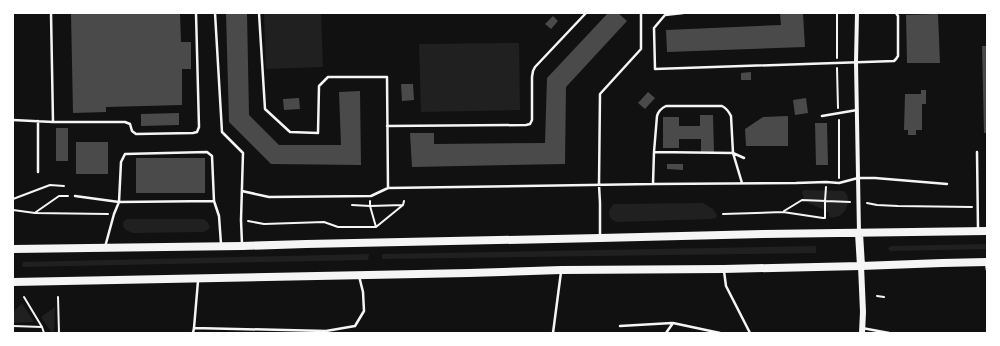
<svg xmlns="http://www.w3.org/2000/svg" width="1000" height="346" font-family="'DejaVu Sans',sans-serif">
	<rect width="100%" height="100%" fill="#111"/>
	<path fill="#202020" d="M 264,13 L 321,13 L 323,67 L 266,69 Z
		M 519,43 L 520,110 L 421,112 L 419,44 Z
		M 804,190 L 844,191 C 852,198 847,215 836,217 C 834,218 831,217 829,217 L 829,213 C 826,211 824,209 820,208 C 812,204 803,203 802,192 Z
		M 703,203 L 713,209 L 717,215 L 716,218 L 711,219 L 617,222 C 608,220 606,211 614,204 Z
		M 127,219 L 203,219 C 207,221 209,223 210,228 L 207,230 L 203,232 L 133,233 C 127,231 122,229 123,222 Z
		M 987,244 L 987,249 L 890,251 L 888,248 L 891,246 Z
		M 816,246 L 816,253 L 382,259 L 382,254 Z
		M 369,254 L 368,260 L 22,267 L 23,262 Z
		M 22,303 L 34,322 L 13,323 L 13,312 Z
		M 55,307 L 54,333 L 52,333 L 41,317 Z"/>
	<path fill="#4a4a4a" d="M 71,13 L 180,13 L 181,42 L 191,42 L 191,69 L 182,69 L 182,105 L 106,107 L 106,112 L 73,113 Z
		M 226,13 L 247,13 L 249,115 L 279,145 L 341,145 L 339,92 L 360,91 L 361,165 L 271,164 L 229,122 Z
		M 608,13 L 618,13 L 627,21 L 566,87 L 565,164 L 412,167 L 410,133 L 434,133 L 434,144 L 545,143 L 547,78 Z
		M 780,13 L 803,13 L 805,47 L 667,52 L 666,30 L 781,25 Z
		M 938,14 L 940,63 L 907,63 L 906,15 Z
		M 553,16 L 558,21 L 551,29 L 545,24 Z
		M 982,46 L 987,46 L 987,133 L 984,133 Z
		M 751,72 L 751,80 L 741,80 L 741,73 Z
		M 401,84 L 413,84 L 414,100 L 402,101 Z
		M 921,90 L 926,90 L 926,104 L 922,104 L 922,130 L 916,130 L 916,135 L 908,135 L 908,130 L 904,130 L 905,94 L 921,94 Z
		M 648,92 L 655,98 L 645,109 L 638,103 Z
		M 299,98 L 300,109 L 284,110 L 283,99 Z
		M 806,98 L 808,113 L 795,115 L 793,100 Z
		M 179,113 L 179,125 L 141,126 L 141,114 Z
		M 700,115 L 713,115 L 714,152 L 701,152 L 701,139 L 679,139 L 679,148 L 663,148 L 663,117 L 679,117 L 679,126 L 700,126 Z
		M 788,116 L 788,146 L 746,146 L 745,129 L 763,117 Z
		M 815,123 L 827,123 L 828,165 L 816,165 Z
		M 56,128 L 68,128 L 68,161 L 56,161 Z
		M 76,142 L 108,142 L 108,174 L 76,174 Z
		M 136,158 L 205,158 L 205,193 L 136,193 Z
		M 667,164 L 683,164 L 683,170 L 667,169 Z"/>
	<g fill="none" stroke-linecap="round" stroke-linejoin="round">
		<path stroke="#f5f5f5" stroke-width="2" d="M 837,58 L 837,13
			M 837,68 L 838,108
			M 839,120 L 839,178
			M 13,199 L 50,185 L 64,186
			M 370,201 L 370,206 L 376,227
			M 867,203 L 877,205 L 898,206 L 972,207
			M 403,205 L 404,201
			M 13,210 L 35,213 L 108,214
			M 784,211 L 802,200 L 850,202
			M 36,212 L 59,196 L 68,196
			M 723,214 L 783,212 L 823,218 L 825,218 L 825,201 L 826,187
			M 248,221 L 264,224 L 324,222 L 338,227 L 376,227 L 403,205 L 370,206 L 352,205
			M 877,296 L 884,297
			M 24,297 L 42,327 L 44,333
			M 58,297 L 59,333
			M 13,326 L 42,327"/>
		<path stroke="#f5f5f5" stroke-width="2.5" d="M 215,13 L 222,132 L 243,153 L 241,220 L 242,244
			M 259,13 L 265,109 L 290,132 L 318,133 L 319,86 L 328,77 L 387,77 L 388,188
			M 683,13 L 665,15 L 654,28 L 655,69 L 894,61 L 896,59 L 898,56 L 898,16 L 896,13
			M 822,116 L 857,110
			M 13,120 L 53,122 L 51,13
			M 38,121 L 38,172
			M 53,122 L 125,122 L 130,124 L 132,131 L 136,134 L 193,133 L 197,132 L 199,127 L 196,13
			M 387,126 L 526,125 L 530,124 L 532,120 L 532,77 L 533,71 L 535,67 L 586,13
			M 654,152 L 657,116 C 658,112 662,108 666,106 L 722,106 C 726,108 729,112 731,116 L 733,153 L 744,158
			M 977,152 L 978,229
			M 653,184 L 654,152 L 733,153 L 742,183
			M 242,191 L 269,197 L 371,196 L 388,188 L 653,184 L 796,183 L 826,182 L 839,183 L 858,178 L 875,178 L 947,184
			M 75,196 L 119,202 L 214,201
			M 600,236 L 600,203 L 599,185 L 600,94 L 641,49 L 641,13
			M 105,247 L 114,214 L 119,202 L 121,162 L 125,154 L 207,152 L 212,156 L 214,201 L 219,216 L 221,244
			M 986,263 L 987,270
			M 724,271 L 726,286 L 750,333
			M 620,326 L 672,323
			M 194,328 L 326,331
			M 862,328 L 889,333
			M 193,333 L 194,328 L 198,281
			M 326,333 L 326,331 L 355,326 L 364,311 L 363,292 L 359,276
			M 553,333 L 561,272
			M 666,333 L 673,323 L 720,333"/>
		<path stroke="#f5f5f5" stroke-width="4" d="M 857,13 L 856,62 L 859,233"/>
		<path stroke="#f5f5f5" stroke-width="6" d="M 861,266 L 863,312 L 862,333"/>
		<path stroke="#f5f5f5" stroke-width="8" d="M 859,233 L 861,266
			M 13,249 L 242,246 L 306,244 L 600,238 L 763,234 L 987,231
			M 13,282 L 469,273 L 561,270 L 723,269 L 861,266 L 942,263 L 987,262"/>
	</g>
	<rect width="1000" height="346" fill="none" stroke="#ffffff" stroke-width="28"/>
</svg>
